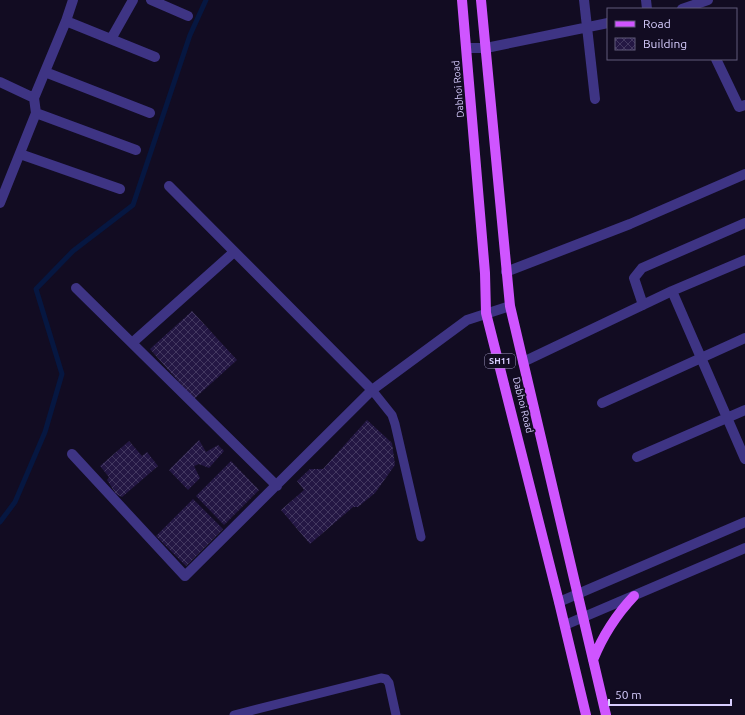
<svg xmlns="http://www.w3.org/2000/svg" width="745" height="715" font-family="Ubuntu,sans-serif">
	<defs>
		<pattern id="building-cross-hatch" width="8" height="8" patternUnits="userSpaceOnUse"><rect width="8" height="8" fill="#241744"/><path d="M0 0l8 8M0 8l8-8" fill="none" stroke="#433860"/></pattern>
	</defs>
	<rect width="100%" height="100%" fill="#120c22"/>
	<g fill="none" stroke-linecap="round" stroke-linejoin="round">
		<path stroke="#061741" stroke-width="5" d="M 0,522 L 15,502 L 45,432 L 62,374 L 36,289 L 73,251 L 133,205 L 190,35 L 206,0"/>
	</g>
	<path fill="url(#building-cross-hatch)" d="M 192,311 L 237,360 L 194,399 L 150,349 Z
		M 367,420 L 392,443 L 395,465 L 375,493 L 358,507 L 353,507 L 310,544 L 281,510 L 304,490 L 297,481 L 310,469 L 323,469 Z
		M 199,440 L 206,452 L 218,445 L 224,451 L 209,468 L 199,464 L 194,466 L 200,478 L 188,490 L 169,470 Z
		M 129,441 L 142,456 L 147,452 L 158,466 L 122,497 L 116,494 L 107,480 L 109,477 L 100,466 Z
		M 231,461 L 259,490 L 224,525 L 196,496 Z
		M 193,499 L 223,529 L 186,566 L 156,536 Z"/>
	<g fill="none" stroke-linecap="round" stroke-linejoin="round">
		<path stroke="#3e3484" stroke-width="9" d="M 372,390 L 392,415 L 395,424 L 421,537
			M 234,715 L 381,678 L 386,679 L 389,683 L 396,715"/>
		<path stroke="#3e3484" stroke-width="10" d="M 73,0 L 66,21 L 155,57
			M 151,0 L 188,16
			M 584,0 L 595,99
			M 646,0 L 647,9
			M 682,9 L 708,0
			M 111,39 L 133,0
			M 467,48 L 486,48 L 608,23
			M 716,59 L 739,107 L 745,105
			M 45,72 L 150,113
			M 0,82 L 34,98 L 66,21
			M 36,113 L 136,150
			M 20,154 L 120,189
			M 169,186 L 372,390 L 467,320 L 510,306
			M 0,203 L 36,113 L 34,98
			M 506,272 L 630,224 L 745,174
			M 76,288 L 277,486
			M 672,291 L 745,459
			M 643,305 L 634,278 L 642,268 L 745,223
			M 132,343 L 234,252
			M 523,362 L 672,291 L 745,260
			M 602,403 L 745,338
			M 72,454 L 185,576 L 372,390
			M 637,457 L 745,410"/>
		<path stroke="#3e3484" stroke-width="10" d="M 559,602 L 745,522
			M 565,625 L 745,548"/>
		<path stroke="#cf55ff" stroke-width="10" d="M 462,0 L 485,273 L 486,313 L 559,602 L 586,715
			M 481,0 L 510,306 L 606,715
			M 593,660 C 603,635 616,615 634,596"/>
	</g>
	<g text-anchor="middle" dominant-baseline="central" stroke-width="3.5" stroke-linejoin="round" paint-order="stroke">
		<rect fill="#120c22" stroke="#9d94bd" stroke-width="1" x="485" y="354" width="30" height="14" rx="3"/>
		<g font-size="9" font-weight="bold" fill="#d8ceff">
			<text x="500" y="361">SH11</text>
		</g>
		<g font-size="10" fill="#d8ceff" stroke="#120c22">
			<text transform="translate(458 89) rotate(-95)">Dabhoi Road</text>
			<text transform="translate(523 405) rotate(76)">Dabhoi Road</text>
		</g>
	</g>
	<rect x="607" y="8" width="130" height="52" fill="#120c22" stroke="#615a7a"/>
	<rect x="615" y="21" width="20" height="6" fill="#cf55ff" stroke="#615a7a"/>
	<text x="643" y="28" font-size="12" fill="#d8ceff">Road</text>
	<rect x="615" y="38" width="20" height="12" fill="url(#building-cross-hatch)" stroke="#615a7a"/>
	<text x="643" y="48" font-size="12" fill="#d8ceff">Building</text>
	<path d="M609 699v6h122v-6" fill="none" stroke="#d8ceff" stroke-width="2"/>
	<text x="615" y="699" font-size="12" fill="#d8ceff" stroke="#120c22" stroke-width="3" paint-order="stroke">50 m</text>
</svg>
